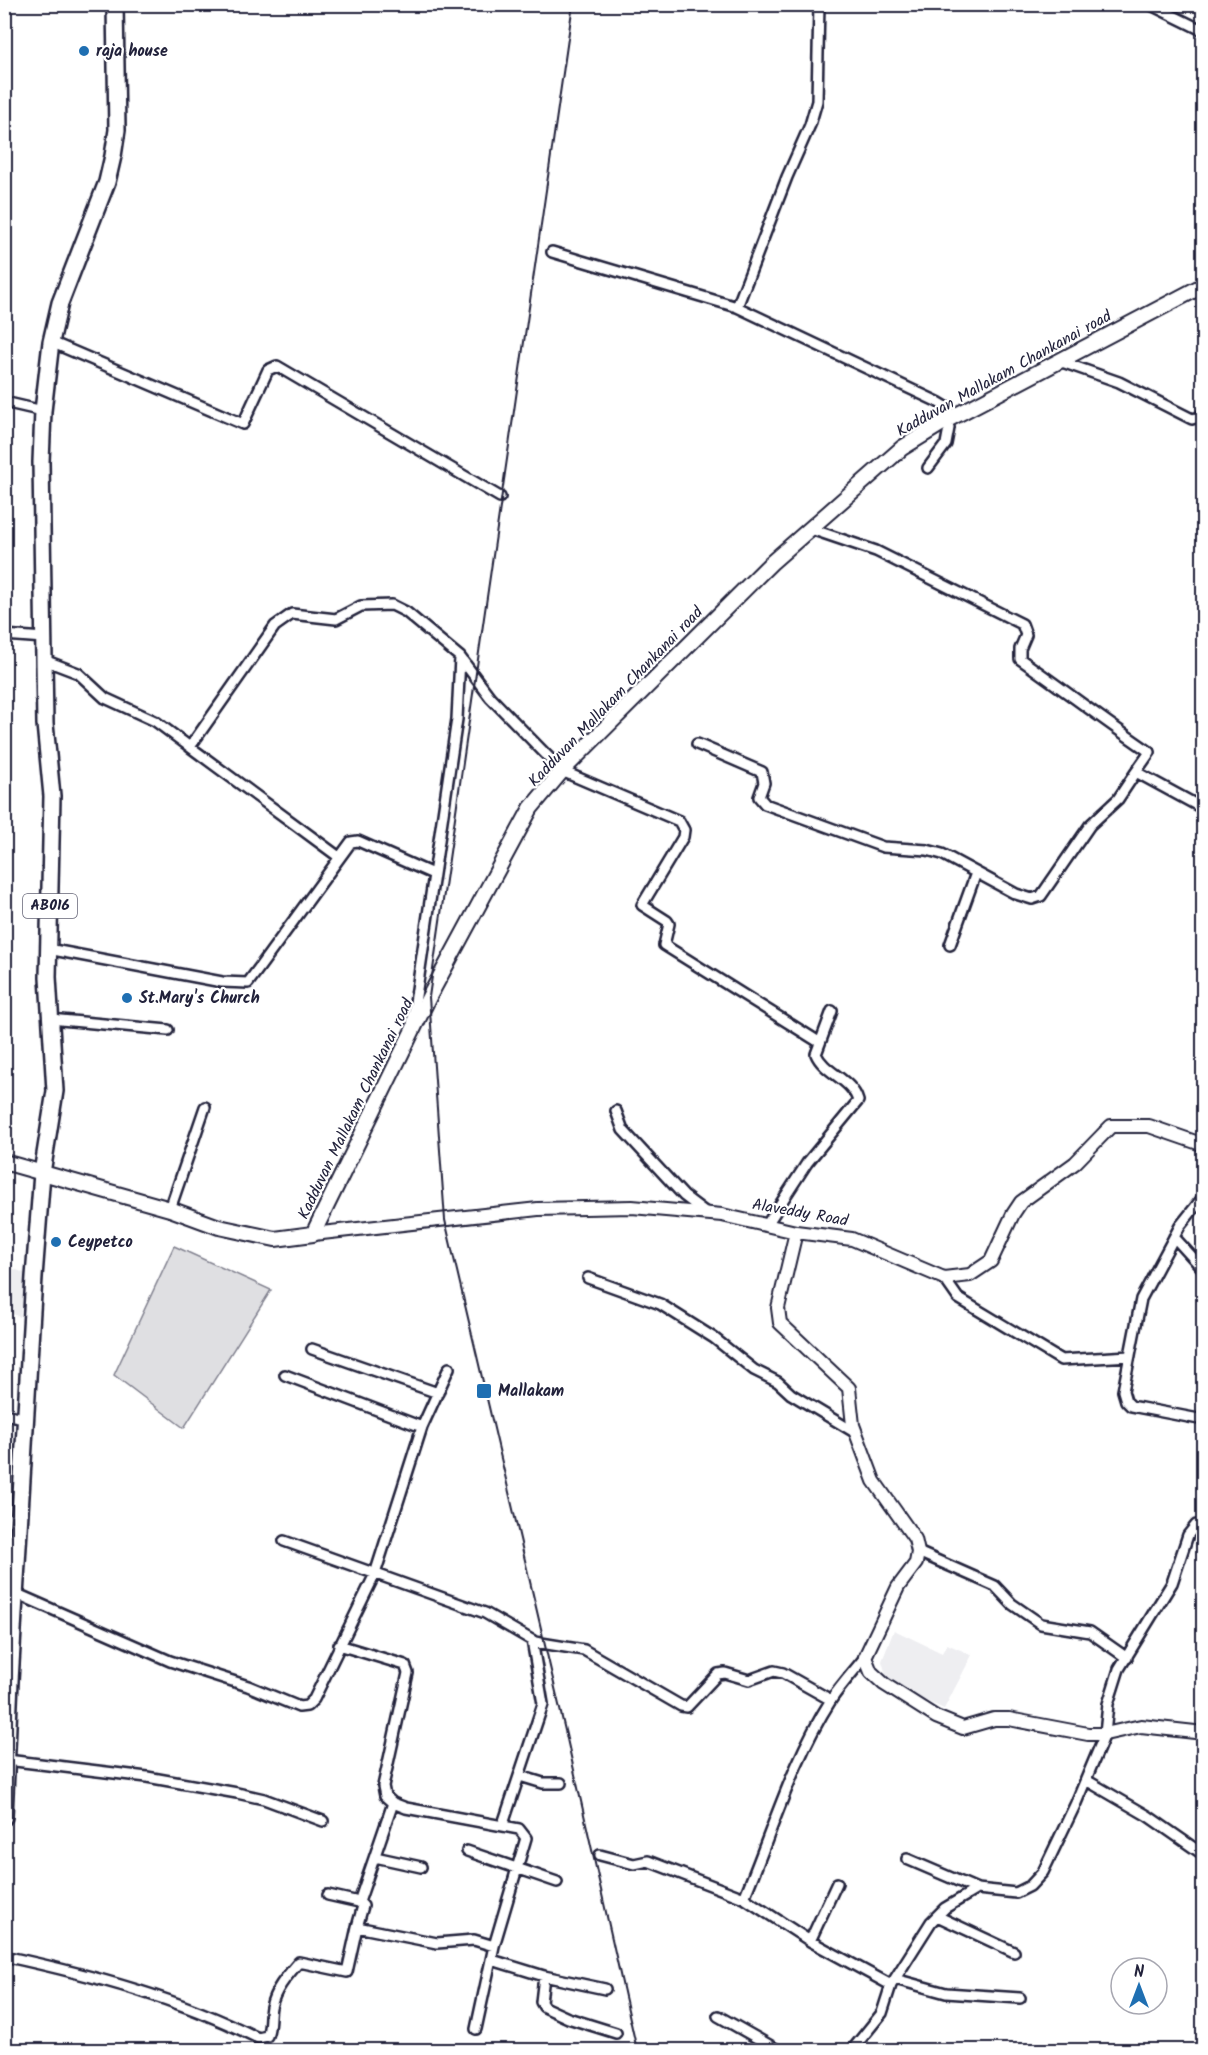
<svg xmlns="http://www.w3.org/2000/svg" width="1208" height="2055" font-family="Kalam,sans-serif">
	<rect width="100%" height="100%" fill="#fff"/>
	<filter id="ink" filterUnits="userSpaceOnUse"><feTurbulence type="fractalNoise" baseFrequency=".0167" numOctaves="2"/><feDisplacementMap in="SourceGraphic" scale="12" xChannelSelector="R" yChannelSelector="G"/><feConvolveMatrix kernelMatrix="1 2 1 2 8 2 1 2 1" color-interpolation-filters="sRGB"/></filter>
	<g filter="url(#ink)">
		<path fill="#eeeef1" d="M 4,1265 L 27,1274 L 20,1317 L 5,1311 Z
			M 894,1630 L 942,1653 L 947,1644 L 972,1655 L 944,1709 L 898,1688 L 886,1675 L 882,1661 Z"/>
		<path fill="#dfdfe2" stroke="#80808e" stroke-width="1.5" d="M 174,1246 L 271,1290 L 184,1428 L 114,1375 Z"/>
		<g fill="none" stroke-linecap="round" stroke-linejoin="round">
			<defs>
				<path id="minor" d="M 1149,4 L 1204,31
					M 552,252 L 737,307 L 938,402 L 948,408 L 949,419
					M 737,307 L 787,177 L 810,125 L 817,101 L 819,4
					M 51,342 L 243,424 L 268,370 L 277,366 L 500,497
					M 1059,361 L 1119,382 L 1192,419 L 1200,417 L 1204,411
					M 4,402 L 43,411
					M 928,468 L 946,444 L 949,428 L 942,424
					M 811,529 L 876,551 L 1022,624 L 1026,635 L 1020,649 L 1020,659 C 1064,690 1106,722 1150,752 L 1136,772 L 1204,809
					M 4,635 L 44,638
					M 44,660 L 78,673 L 105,698 L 155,721 L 190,747 L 275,626 L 292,614 L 336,619 L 361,606 L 392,605 L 406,612 L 460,657 L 490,697 L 562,771 L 679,821 L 684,830 L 683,837 L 642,905 L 667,921 L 669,924 L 664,945 L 819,1042
					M 697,744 L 762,772 L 764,783 L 759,797 L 765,804 L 883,847 L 927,850 L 942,854 L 1016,894 L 1032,899 L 1041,896 L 1090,825 L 1118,799 L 1136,772
					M 190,747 L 339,857
					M 950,945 L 976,873
					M 48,949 L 222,982 L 248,983 L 351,842 L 358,841 L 433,874
					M 50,1019 L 168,1030
					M 412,1023 L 457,719 L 460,657
					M 616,1111 L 623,1130 L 684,1196 L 705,1212
					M 1204,1196 L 1180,1226 L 1141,1299 L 1123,1391 L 1126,1401 L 1131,1406 L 1204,1420
					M 170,1209 L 205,1107
					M 766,1226 L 807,1163 L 858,1101 C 852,1079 824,1073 816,1054 L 832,1011
					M 1174,1237 L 1204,1270
					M 588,1278 L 660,1304 L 714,1338 L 754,1370 L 778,1382 L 791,1394 L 856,1433
					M 944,1278 L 958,1298 L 1061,1360 L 1130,1356
					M 312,1349 L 438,1393
					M 285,1375 L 422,1427
					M 4,1414 L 24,1418
					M 284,1541 L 485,1613 L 535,1642 L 584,1650 L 681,1706 L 687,1707 L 718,1674 L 725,1673 L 749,1680 L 774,1671 L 783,1673 L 831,1700
					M 918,1552 L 995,1586 L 1012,1604 L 1041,1624 L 1090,1632 L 1127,1658
					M 15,1593 L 170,1661 L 248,1686 L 299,1707 L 307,1706 L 314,1699 L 375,1574 L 422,1427 L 449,1368
					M 339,1645 L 405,1665 L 408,1673 L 383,1786 L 385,1796 L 393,1803 L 406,1808 L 519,1829 L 526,1838 L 494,1946 L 476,2029
					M 7,1760 L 147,1777 L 237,1793 L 264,1799 L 323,1821
					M 520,1776 L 543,1783 L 561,1783
					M 1086,1780 L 1148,1816 L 1204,1855
					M 503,1824 L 543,1704 L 532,1640
					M 467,1851 L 557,1882
					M 600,1855 L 634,1864 L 648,1861 L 744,1898 L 810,1941 L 891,1985
					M 375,1857 L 421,1867
					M 907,1859 L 977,1889
					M 328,1895 L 359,1902 L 363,1906 L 357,1927 L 437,1943 L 474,1940 L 494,1946
					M 744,1898 C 772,1832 792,1761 831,1700 C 841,1685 854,1671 865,1657
					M 359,1902 L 393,1803
					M 937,1916 L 1014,1952
					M 810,1941 L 837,1883
					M 4,1956 C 92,1975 178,1998 258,2038 L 267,2036 C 271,2026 269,2017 271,2007 C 275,1989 287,1976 299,1962 L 347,1972 L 357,1927
					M 492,1960 L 544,1976 L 605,1989
					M 544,1976 L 541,2002 L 544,2007 L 568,2018 L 616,2033
					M 895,1979 L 946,1993 L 1020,1998
					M 718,2016 L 778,2050
					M 852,2050 L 882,2013 L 891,1985 L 931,1922 L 945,1908 L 977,1889 L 1016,1893 L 1030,1886 L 1043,1872 L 1076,1803 L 1105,1734 L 1108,1704 L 1119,1669 L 1172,1583 L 1188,1535 L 1196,1525 L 1204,1525"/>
				<path id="tertiary" d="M 796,1232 L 778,1308 L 780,1323 L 849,1388 L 853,1425 L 874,1481 L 915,1539 L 918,1552 L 916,1563 L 898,1587 L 865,1657 L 871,1672 L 884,1684 L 936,1717 L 963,1728 L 994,1719 L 1009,1719 L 1088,1734 L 1105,1734 L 1141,1726 L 1204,1733
					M 313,1234 L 538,1209 L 632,1207 L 722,1215 L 796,1232 L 852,1239 L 944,1278 L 970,1275 L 991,1261 L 1013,1214 L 1021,1202 L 1075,1163 L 1111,1126 L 1149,1126 L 1204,1145"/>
				<path id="secondary" d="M 4,1162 L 170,1209 L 219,1227 L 275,1239 L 313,1234 L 429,997 L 531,808 L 562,771 L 771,563 L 902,448 L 949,419 L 1204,285"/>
				<path id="primary" d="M 4,1817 L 10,1681 L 34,1277 L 42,1173 L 55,1091 L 48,977 L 52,796 L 45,724 L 41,462 L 43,411 L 51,342 L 60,303 L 107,182 L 113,156 L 117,130 L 115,4"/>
			</defs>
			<use href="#minor" stroke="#22223b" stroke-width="14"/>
			<use href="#tertiary" stroke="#22223b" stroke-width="16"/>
			<use href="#secondary" stroke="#22223b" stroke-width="18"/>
			<use href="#primary" stroke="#22223b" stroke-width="20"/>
			<use href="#minor" stroke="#fff" stroke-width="9"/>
			<use href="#tertiary" stroke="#fff" stroke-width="12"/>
			<use href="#secondary" stroke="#fff" stroke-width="14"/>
			<use href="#primary" stroke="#fff" stroke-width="15"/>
			<path stroke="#22223b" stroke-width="2" d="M 573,4 L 429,997 L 445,1220 L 567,1739 L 637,2050"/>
		</g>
	</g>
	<g fill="#1f6fb2" stroke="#fff" stroke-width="2">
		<circle cx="84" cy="51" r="6"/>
		<circle cx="127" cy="998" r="6"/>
		<circle cx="56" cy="1242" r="6"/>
		<rect x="476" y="1383" width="16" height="16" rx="3"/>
	</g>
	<g text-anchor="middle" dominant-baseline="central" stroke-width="4.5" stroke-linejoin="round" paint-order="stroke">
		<rect fill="#fff" stroke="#646476" stroke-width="1.5" x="23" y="894" width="54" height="24" rx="4.5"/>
		<g font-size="15" font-weight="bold" fill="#22223b">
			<text x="50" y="906">AB016</text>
		</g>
		<g font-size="16" font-weight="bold" fill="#22223b" stroke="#fff" text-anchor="start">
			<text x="96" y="51">raja house</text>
			<text x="139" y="998">St.Mary's Church</text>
			<text x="68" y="1242">Ceypetco</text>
			<text x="498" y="1391">Mallakam</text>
		</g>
		<g font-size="16" fill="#22223b" stroke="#fff">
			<text transform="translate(1004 374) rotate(-29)">Kadduvan Mallakam Chankanai road</text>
			<text transform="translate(616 697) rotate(-46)">Kadduvan Mallakam Chankanai road</text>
			<text transform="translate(356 1109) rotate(-64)">Kadduvan Mallakam Chankanai road</text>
			<text transform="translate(800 1213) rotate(10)">Alaveddy Road</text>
		</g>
	</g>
	<rect width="1208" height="2055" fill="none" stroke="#fff" stroke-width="24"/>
	<rect x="12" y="12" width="1184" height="2031" fill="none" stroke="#22223b" stroke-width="2" filter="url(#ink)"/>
	<g transform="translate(1139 1986)"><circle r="28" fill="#ffffff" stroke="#a7a7b1" stroke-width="1.5"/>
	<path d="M0-4.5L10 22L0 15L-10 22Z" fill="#1f6fb2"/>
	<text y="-9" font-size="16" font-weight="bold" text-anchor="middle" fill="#22223b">N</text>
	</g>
</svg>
